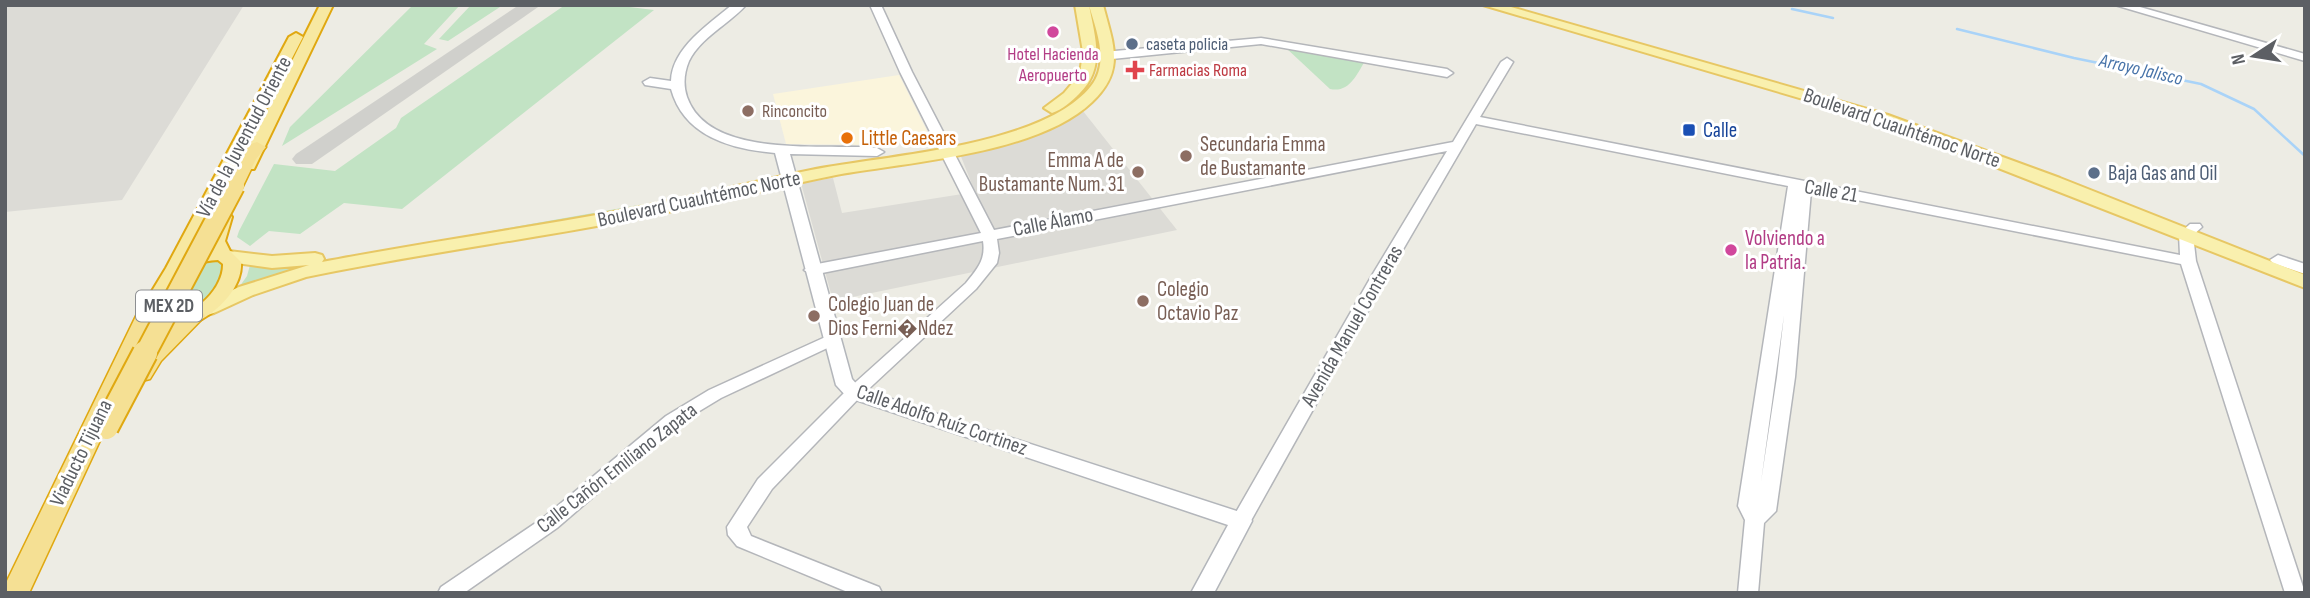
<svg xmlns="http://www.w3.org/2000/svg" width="2310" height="598" font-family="'Sofia Sans Condensed',sans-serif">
	<rect width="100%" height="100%" fill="#edece4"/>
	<path fill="#fbf5dc" d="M 899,75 L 930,137 L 886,145 L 786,144 L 773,94 Z"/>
	<path fill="#dcdbd6" d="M 5,5 L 244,5 L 122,200 L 5,212 Z
		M 1083,111 L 1177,230 L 833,301 L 801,183 L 833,178 L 842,213 L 975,192 L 960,154 L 1037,135 Z"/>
	<path fill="#c2e3c4" d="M 413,5 L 460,5 L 424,44 L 437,49 L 282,146 L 290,127 Z
		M 471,5 L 503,5 L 448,41 L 439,39 Z
		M 565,5 L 613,5 L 654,10 L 402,209 L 344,203 L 300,234 L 269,231 L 250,246 L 237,237 L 239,231 L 274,164 L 335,171 L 396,128 L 401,118 Z
		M 1285,47 L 1365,61 C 1356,76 1349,93 1330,89 Z
		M 701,194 L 681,200 L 298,268 L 237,290 L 247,276 L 250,265 L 298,265 Z
		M 217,258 L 225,265 C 220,296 205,306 176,316 L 181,268 Z"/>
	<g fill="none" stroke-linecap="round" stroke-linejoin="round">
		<path stroke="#a9d3f8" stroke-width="2.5" d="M 1792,9 L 1833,18
			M 1957,29 L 2074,58 L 2201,84 L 2254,109 L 2305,156"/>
		<path fill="#d0d0cc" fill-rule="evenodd" d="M 519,5 L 541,5 L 312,164 L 296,164 L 292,159 L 296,154 Z"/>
		<defs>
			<path id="tertiary" d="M 870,5 L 881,5 L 912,72 L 994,230 L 1453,142 L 1501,62 L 1507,58 L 1513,62 L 1480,117 L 2180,255 L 2179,234 L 2190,224 L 2200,224 L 2202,227 L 2193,235 L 2196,261 L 2305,593 L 2285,593 L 2181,264 L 1811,191 L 1795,377 L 1776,511 L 1764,523 L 1758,593 L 1738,593 L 1745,520 L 1738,506 L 1788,186 L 1476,124 L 1387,277 L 1248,526 L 1241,528 L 1234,526 L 1231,521 L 1371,277 L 1447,151 L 997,239 L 999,253 L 997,263 L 976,289 L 860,397 L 772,489 L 747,527 L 751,536 L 879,587 L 882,593 L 850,593 L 737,546 L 728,535 L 727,527 L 758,479 L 848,389 L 966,283 C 977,269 986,260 983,241 L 812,275 L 804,270 L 812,265 L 981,233 L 900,72 ZM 1784,315 L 1777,377 L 1761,482 Z
				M 2115,5 L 2133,5 L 2305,54 L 2305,61 Z
				M 1261,38 L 1447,69 L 1453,73 L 1447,77 L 1261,44 L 1092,61 L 1086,57 L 1092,53 Z
				M 2278,255 L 2305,264 L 2305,274 L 2273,263 L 2270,260 Z
				M 832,334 L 838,335 L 840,339 L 838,343 L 721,398 L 678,424 L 557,528 L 464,593 L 438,593 L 441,587 L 543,518 L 666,416 L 709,390 Z"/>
			<path id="secondary" d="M 732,5 L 746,5 C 728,25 701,37 689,61 C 684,73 683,85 687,97 C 709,160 824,143 877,148 L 884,152 L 877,156 L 790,154 L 852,379 L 861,389 L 1249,515 L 1252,521 L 1214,593 L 1191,593 L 1228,525 L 847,397 L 836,385 L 775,153 C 730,149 684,136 671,89 L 645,85 L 643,82 L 650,78 L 671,81 C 672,48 709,24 732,5 Z"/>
			<path id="primary" d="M 1075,5 L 1089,5 C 1095,38 1106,68 1079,94 C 1072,101 1062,110 1052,113 L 1044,108 L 1064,93 L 1080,74 L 1083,52 Z
				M 1089,5 L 1103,5 C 1113,44 1126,70 1092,102 C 1038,154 908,162 836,175 C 765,189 695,207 624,221 C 518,241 412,255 306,277 L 253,295 L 214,313 L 207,315 L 197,309 L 200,305 L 239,287 L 309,265 L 272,268 L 222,261 L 220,257 L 222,253 L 229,251 L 272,256 L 315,253 L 322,255 L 324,259 L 322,262 C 421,243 520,229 619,211 C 684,199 747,183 811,170 C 885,155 1042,147 1091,86 C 1110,62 1096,31 1089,5 Z
				M 1483,5 L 1504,5 L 1888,115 L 2060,178 L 2305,275 L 2305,288 L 1878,121 Z"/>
			<path id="trunk" d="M 320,5 L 333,5 L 256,165 L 254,169 L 242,169 L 240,165 Z
				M 296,33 L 303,37 L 191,253 L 211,249 L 207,241 L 214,217 L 223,212 L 229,213 L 232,217 L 225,241 L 230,251 L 241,262 C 244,305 168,354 138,314 L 166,268 L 289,37 ZM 218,260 L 223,264 C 224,291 186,326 159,312 C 174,282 181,262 218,260 Z"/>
			<path id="motorway" d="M 257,142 L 266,147 L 256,159 L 243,186 L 241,190 L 227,190 L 225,186 C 232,171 239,146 257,142 Z
				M 148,308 L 156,309 L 159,314 L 131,373 L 144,352 L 186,311 L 202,311 L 205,316 L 161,361 L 150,379 L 142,381 L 134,379 L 131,374 L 29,593 L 5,593 L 5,585 L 137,314 L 140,309 Z"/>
		</defs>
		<use href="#tertiary" stroke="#b4b6ba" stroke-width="3"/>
		<use href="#secondary" stroke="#b3b6bb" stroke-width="3"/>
		<use href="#primary" stroke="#e7c764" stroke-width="4"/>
		<use href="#trunk" stroke="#e0a811" stroke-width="4"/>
		<use href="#motorway" stroke="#e0a811" stroke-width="3"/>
		<use href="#tertiary" fill="#fff" fill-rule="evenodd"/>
		<use href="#secondary" fill="#fff" fill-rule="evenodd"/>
		<use href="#primary" fill="#f9f0ae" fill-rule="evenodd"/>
		<use href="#trunk" fill="#f7e8a1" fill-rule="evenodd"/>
		<use href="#motorway" fill="#f5e094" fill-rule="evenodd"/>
		<defs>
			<path id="motorway-bridge-far1" d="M 145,354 L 234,186"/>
			<path id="motorway-bridge" d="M 106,427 L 145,353"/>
		</defs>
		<use href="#motorway-bridge-far1" stroke="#e0a811" stroke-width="24" stroke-linecap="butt"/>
		<use href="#motorway-bridge" stroke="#e0a811" stroke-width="28" stroke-linecap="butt"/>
		<use href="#motorway-bridge-far1" stroke="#f5e094" stroke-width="20"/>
		<use href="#motorway-bridge" stroke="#f5e094" stroke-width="24"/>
	</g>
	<g fill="#d1479c" stroke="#fff" stroke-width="2.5">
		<circle cx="1053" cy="32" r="7"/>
		<circle cx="1731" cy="250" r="7"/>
	</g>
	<g fill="#5c6f8a" stroke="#fff" stroke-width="2.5">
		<circle cx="1132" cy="44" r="7"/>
		<circle cx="2094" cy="173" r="7"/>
	</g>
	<path fill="#e0444e" stroke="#fff" stroke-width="2.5" d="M1131.5 59.5h7v7h7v7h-7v7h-7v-7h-7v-7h7z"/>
	<g fill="#8d6e63" stroke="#fff" stroke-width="2.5">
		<circle cx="748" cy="111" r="7"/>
		<circle cx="1186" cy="156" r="7"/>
		<circle cx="1138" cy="172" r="7"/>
		<circle cx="1143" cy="301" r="7"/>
		<circle cx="814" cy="316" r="7"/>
	</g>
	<rect fill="#1a4fb4" stroke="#fff" stroke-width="2.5" x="1682" y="123" width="14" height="14" rx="3.5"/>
	<circle fill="#e8710a" stroke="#fff" stroke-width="2.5" cx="847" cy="138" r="7"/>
	<g text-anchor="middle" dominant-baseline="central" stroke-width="6" stroke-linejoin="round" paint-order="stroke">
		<g font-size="18" fill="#4e5e75" stroke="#fff" text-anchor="start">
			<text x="1146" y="44">caseta policia</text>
		</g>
		<g font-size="18" fill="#b23c85" stroke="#fff">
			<text x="1053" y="54">Hotel Hacienda<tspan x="1053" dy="21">Aeropuerto</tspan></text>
		</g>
		<g font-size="18" fill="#be3a42" stroke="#fff" text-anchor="start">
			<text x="1149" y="70">Farmacias Roma</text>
		</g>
		<g font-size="18" fill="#785e54" stroke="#fff" text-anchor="start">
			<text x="762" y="111">Rinconcito</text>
		</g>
		<g font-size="19" font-style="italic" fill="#4773a9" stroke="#fff">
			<text transform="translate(2141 70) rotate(13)">Arroyo Jalisco</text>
		</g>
		<rect fill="#fff" stroke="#8d8f92" stroke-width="2" x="136" y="290.5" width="66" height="31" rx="5"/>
		<g font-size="19" font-weight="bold" fill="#5c5f64">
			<text x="169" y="306">MEX 2D</text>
		</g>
		<g font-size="21" fill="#5c5f64" stroke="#fff">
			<text transform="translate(1902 128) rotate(19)">Boulevard Cuauhtémoc Norte</text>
			<text transform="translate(244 137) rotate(-62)">Vía de la Juventud Oriente</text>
			<text transform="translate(1831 191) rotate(10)">Calle 21</text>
			<text transform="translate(699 199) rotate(-12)">Boulevard Cuauhtémoc Norte</text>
			<text transform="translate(1053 222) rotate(-11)">Calle Álamo</text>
			<text transform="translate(1352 326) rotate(-60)">Avenida Manuel Contreras</text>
			<text transform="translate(942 420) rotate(19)">Calle Adolfo Ruíz Cortinez</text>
			<text transform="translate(81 453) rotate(-64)">Viaducto Tijuana</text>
			<text transform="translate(617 468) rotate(-38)">Calle Cañón Emiliano Zapata</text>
		</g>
		<g font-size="21" fill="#164399" stroke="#fff" text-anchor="start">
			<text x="1703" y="130">Calle</text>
		</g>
		<g font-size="21" fill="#c56008" stroke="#fff" text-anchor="start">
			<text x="861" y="138">Little Caesars</text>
		</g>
		<g font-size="21" fill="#785e54" stroke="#fff" text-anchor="start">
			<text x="1200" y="144">Secundaria Emma<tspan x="1200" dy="24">de Bustamante</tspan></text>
			<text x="1124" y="160" text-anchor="end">Emma A de<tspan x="1124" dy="24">Bustamante Num. 31</tspan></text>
			<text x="1157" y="289">Colegio<tspan x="1157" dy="24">Octavio Paz</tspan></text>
			<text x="828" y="304">Colegio Juan de<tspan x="828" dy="24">Dios Ferni�Ndez</tspan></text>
		</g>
		<g font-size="21" fill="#4e5e75" stroke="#fff" text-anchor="start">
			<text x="2108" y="173">Baja Gas and Oil</text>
		</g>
		<g font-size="21" fill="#b23c85" stroke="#fff" text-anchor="start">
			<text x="1745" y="238">Volviendo a<tspan x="1745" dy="24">la Patria.</tspan></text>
		</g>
	</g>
	<rect width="2310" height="598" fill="none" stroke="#5c5f64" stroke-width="14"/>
	<g transform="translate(2254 56) rotate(258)" stroke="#ffffff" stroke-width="5" paint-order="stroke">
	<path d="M0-5L12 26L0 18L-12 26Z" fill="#5c5f64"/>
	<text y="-10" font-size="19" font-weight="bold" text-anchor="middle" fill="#5c5f64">N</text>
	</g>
</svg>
